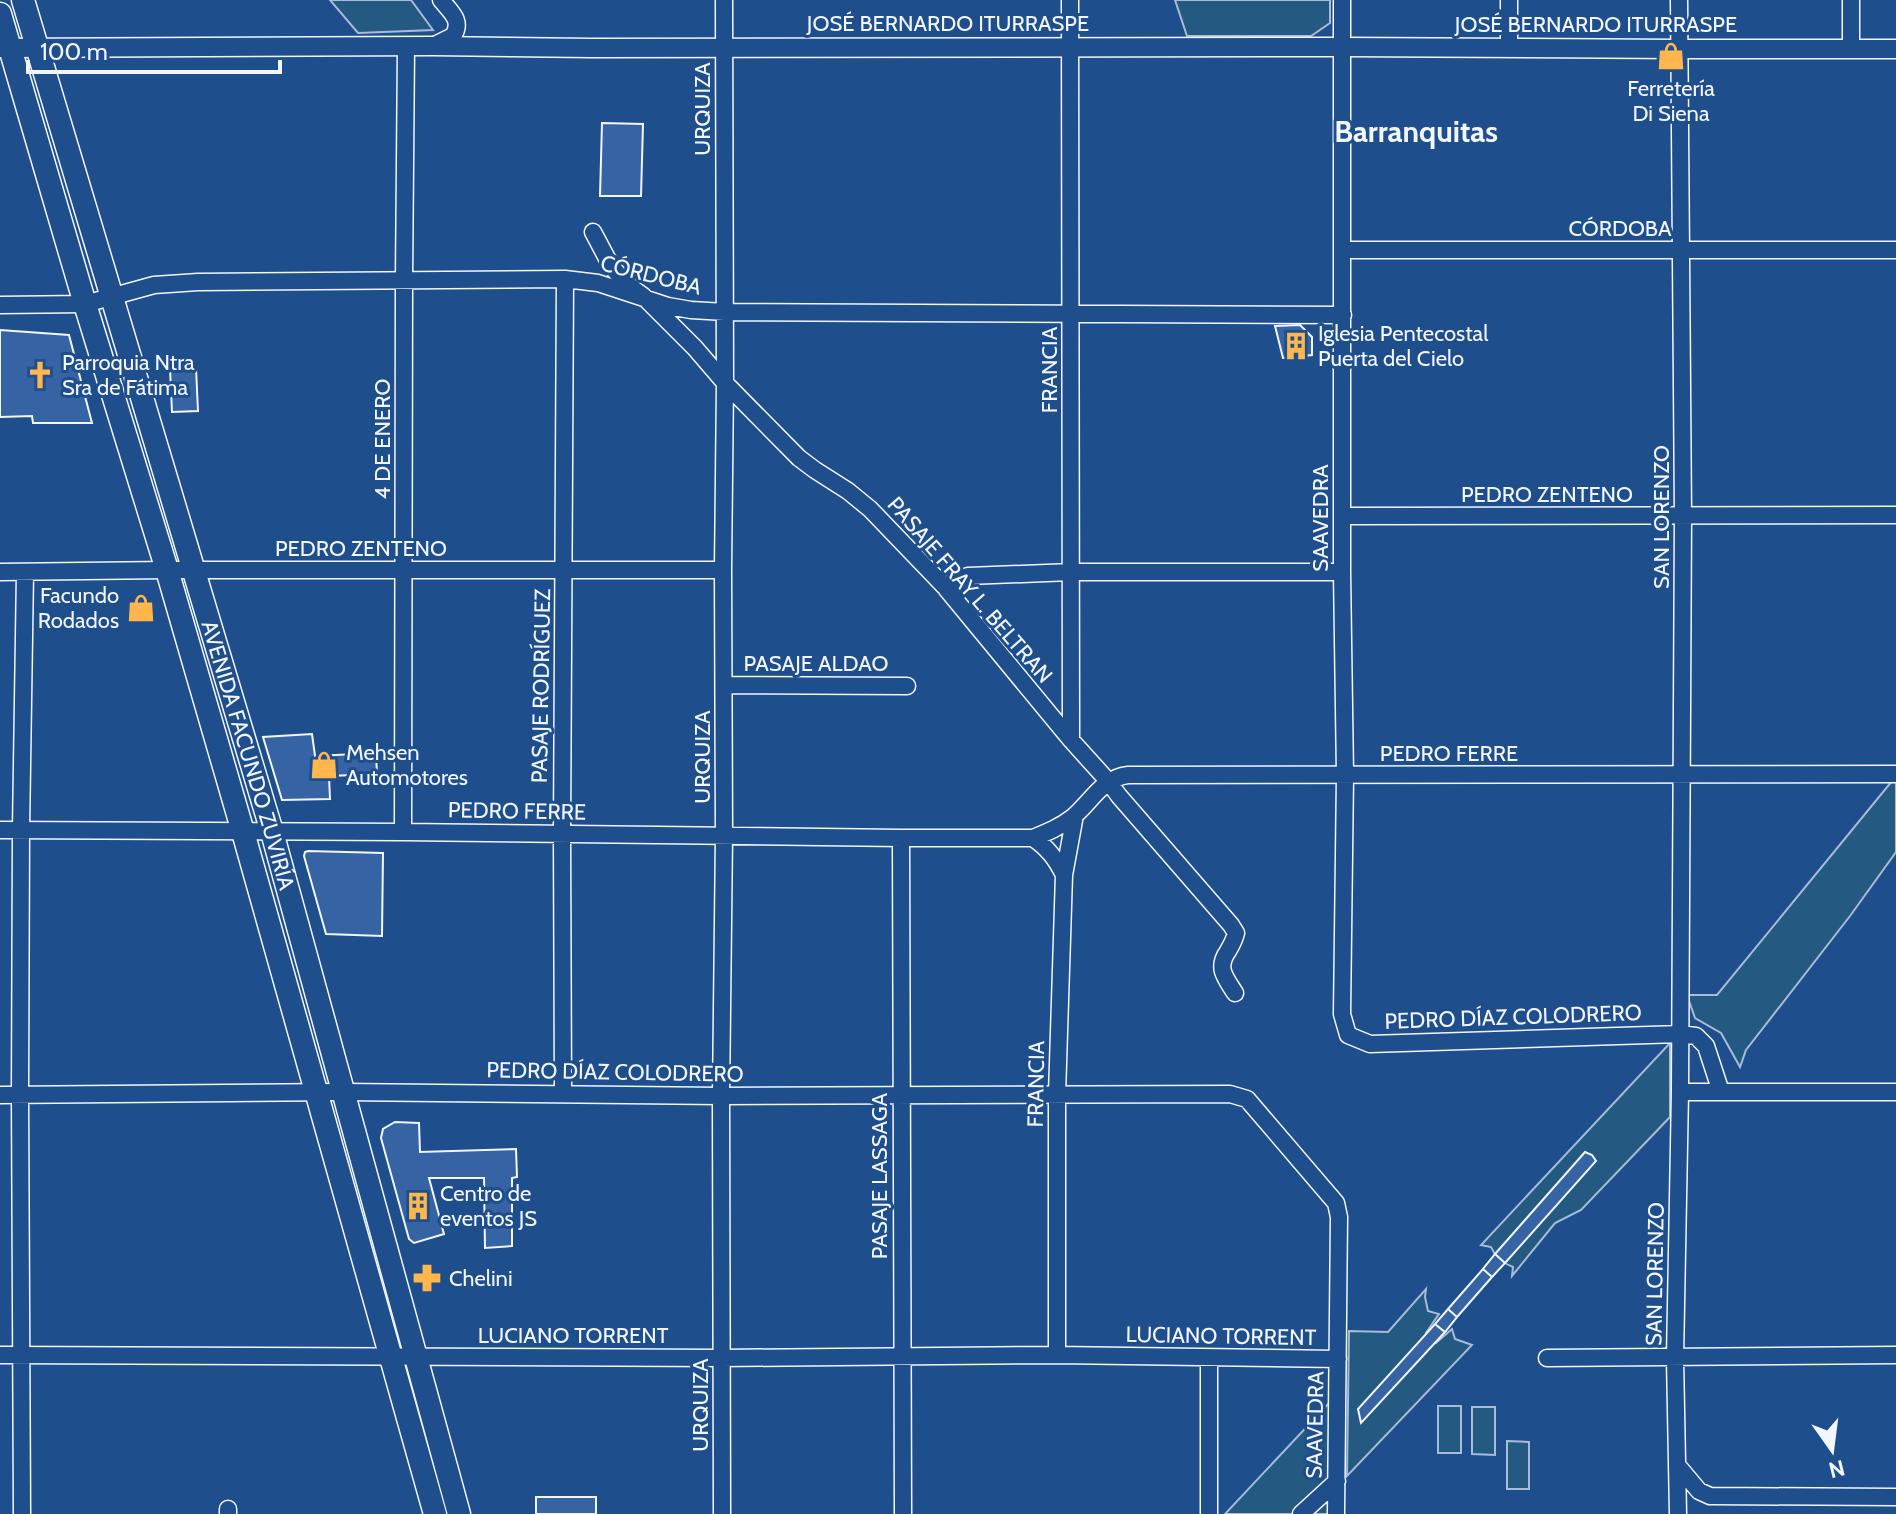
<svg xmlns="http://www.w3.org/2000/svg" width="1896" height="1514" font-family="Cabin,sans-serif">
	<rect width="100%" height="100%" fill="#1f4e8c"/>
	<path fill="#245a82" stroke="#a8bbd7" stroke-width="2" d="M 330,0 L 411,0 L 433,30 L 358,33 Z
		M 1175,0 L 1330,0 L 1330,23 L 1311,36 L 1187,36 Z
		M 1892,781 L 1896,781 L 1896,852 L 1850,916 L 1746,1050 L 1740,1067 L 1721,1033 L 1695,1018 L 1687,995 L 1717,995 Z
		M 1670,1043 L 1670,1117 L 1581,1210 L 1555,1223 L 1512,1276 L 1513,1267 C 1503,1263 1495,1257 1491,1247 L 1481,1245 Z
		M 1426,1289 L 1425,1297 L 1428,1311 L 1439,1314 L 1426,1333 L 1436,1343 L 1452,1329 L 1455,1339 L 1472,1345 L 1347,1476 L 1349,1331 L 1388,1332 Z
		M 1330,1402 L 1329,1514 L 1225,1514 Z
		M 1438,1406 L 1461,1406 L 1461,1453 L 1438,1453 Z
		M 1472,1407 L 1495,1407 L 1495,1455 L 1472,1454 Z
		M 1507,1441 L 1529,1442 L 1529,1489 L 1507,1489 Z"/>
	<path fill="#3563a3" stroke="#f2f6ff" stroke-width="2" d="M 602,123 L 643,124 L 641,196 L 600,196 Z
		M 1300,325 L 1312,337 L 1312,355 L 1283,358 L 1275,326 Z
		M 0,330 L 69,335 L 92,423 L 33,423 L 32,416 L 0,417 Z
		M 196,368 L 198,411 L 172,412 L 170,369 Z
		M 312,734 L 315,756 L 376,753 L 377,774 L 329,776 L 330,799 L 282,800 L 263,737 Z
		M 308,851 L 383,853 L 382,936 L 326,934 L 304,856 L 305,852 Z
		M 395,1122 L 419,1123 L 420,1152 L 516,1149 L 517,1177 L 512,1178 L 512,1246 L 485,1248 L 484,1178 L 429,1178 L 444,1234 L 414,1243 L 409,1239 L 381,1138 L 383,1129 Z
		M 1585,1152 L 1592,1155 L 1596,1161 L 1505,1263 L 1495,1254 Z
		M 1495,1254 L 1505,1263 L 1492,1277 L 1483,1269 Z
		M 1483,1269 L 1492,1277 L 1457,1317 L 1448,1309 Z
		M 1448,1309 L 1457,1317 L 1445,1332 L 1435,1324 Z
		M 1435,1324 L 1445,1332 L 1361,1423 L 1358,1409 Z
		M 536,1497 L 596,1497 L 596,1514 L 536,1514 Z"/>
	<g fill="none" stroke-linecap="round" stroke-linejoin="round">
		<defs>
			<path id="minor" d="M 1070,0 L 1071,740
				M 1342,0 L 1342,572 L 1345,775 L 1342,1014 L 1348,1035 L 1370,1044 L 1680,1034 L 1696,1036 L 1706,1046 L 1721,1092
				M 1509,0 L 1509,47
				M 1851,0 L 1851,48
				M 433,46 L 453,36 C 463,21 451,12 441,0
				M 593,232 L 610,264 L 624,282 L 643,296 L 695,348 L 725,383 L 799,458 L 815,470 L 848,491 L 870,509 L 944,586 L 1071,740 L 1108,781 L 1119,796 L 1231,925 L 1236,933 C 1234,941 1232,944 1228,951 C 1216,968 1225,977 1235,993
				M 1343,250 L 1896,250
				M 0,305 L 85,304 L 154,285 L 198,282 L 565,279 L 598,283 L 668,306 L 691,310 L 725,312 L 1343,315
				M 1343,516 L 1896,515
				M 0,572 L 167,570 L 723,570
				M 944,586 L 968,576 L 1071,572 L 1342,572
				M 724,685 L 907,686
				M 0,830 L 403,832 L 901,838 L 1033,838 C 1048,832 1060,827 1073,817 C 1092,801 1102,778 1128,775 L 1896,774
				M 403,832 L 404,280 L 406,46
				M 901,838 L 903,1514
				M 1033,838 C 1048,848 1056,859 1064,875
				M 1680,1092 L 1896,1092
				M 563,1094 L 562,834 L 565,279
				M 0,1095 L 342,1092 L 721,1096 L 1230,1094 L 1247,1099 L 1336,1203 L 1339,1217 L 1336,1514
				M 0,1355 L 722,1358 L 1057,1355 L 1338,1359
				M 1057,1355 L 1057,1095 L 1064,875 L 1075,815
				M 1209,1358 L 1209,1514
				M 1547,1358 L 1896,1355
				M 1678,1466 L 1699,1491 L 1710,1496 L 1896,1497
				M 22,1514 L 20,1095 L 21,830 L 25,572
				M 228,1514 L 228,1509
				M 722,1514 L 721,1096 L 724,835 L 723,570 L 725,383 L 724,0
				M 1301,1514 L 1337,1481
				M 1678,1514 L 1675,1358 L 1680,1092 L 1683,516 L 1679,0"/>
			<path id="tertiary" d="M 0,48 L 433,46 L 591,48 L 1343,47 L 1679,49 L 1896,49"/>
			<g id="secondary">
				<path id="s1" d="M 23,0 L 272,832 L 459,1514"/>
				<path d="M 0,14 L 85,304 L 167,570 L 243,832 L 435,1514"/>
			</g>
		</defs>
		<use href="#minor" stroke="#f2f6ff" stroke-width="19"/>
		<use href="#tertiary" stroke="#f2f6ff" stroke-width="21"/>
		<use href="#secondary" stroke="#f2f6ff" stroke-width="25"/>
		<use href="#minor" stroke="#1f4e8c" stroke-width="16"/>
		<use href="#tertiary" stroke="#1f4e8c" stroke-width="18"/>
		<use href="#secondary" stroke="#1f4e8c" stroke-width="22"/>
	</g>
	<defs>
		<symbol id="shop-bare" viewBox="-9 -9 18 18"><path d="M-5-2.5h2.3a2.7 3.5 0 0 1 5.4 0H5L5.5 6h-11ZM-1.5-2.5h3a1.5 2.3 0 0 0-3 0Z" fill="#ffb74d" stroke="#1f4e8c" stroke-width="2.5" paint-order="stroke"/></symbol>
		<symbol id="building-bare" viewBox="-9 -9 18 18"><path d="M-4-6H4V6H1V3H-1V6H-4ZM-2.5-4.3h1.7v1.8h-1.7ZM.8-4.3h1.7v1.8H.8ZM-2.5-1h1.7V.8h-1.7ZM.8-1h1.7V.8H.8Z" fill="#ffb74d" stroke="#1f4e8c" stroke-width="2.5" paint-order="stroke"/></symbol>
		<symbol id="church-bare" viewBox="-9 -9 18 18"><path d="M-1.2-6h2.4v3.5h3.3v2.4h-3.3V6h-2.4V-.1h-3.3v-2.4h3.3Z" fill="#ffb74d" stroke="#1f4e8c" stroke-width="2.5" paint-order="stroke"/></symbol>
		<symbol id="pharmacy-bare" viewBox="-9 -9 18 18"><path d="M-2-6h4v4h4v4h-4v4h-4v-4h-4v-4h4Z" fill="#ffb74d" stroke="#1f4e8c" stroke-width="2.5" paint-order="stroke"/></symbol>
	</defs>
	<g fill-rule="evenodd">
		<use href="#shop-bare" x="1651" y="36" width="40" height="40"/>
		<use href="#building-bare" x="1276" y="326" width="40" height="40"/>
		<use href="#church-bare" x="20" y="355" width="40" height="40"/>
		<use href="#shop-bare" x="121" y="588" width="40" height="40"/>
		<use href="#shop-bare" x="304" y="745" width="40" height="40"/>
		<use href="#building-bare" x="398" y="1186" width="40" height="40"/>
		<use href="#pharmacy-bare" x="407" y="1258" width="40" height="40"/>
	</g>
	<g text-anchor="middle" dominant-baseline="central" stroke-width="6" stroke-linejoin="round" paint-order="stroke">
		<g font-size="22" fill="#f2f6ff" stroke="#1f4e8c">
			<text x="948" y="23">JOSÉ BERNARDO ITURRASPE</text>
			<text x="1596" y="24">JOSÉ BERNARDO ITURRASPE</text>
			<text transform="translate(702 109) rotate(-90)">URQUIZA</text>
			<text x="1620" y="228">CÓRDOBA</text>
			<text transform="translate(651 275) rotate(14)">CÓRDOBA</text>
			<text transform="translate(1049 370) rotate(-90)">FRANCIA</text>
			<text transform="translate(382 439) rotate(-90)">4 DE ENERO</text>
			<text x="1547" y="494">PEDRO ZENTENO</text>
			<text transform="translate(1661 517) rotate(-90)">SAN LORENZO</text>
			<text transform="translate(1320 518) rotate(-90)">SAAVEDRA</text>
			<text x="361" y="548">PEDRO ZENTENO</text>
			<text transform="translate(970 590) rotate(49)">PASAJE FRAY L. BELTRAN</text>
			<text x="816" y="663">PASAJE ALDAO</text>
			<text transform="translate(541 686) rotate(-89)">PASAJE RODRÍGUEZ</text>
			<text x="1449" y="753">PEDRO FERRE</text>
			<text stroke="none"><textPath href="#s1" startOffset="788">AVENIDA FACUNDO ZUVIRÍA</textPath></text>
			<text transform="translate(702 757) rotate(-90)">URQUIZA</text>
			<text transform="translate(517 811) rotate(1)">PEDRO FERRE</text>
			<text transform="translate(1513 1017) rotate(-2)">PEDRO DÍAZ COLODRERO</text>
			<text transform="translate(615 1072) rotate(1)">PEDRO DÍAZ COLODRERO</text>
			<text transform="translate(1036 1084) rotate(-89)">FRANCIA</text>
			<text transform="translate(879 1176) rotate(-90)">PASAJE LASSAGA</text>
			<text transform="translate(1655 1274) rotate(-89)">SAN LORENZO</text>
			<text x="573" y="1335">LUCIANO TORRENT</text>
			<text transform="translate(1221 1336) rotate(1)">LUCIANO TORRENT</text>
			<text transform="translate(700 1405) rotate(-90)">URQUIZA</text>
			<text transform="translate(1315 1425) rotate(-89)">SAAVEDRA</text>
		</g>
		<g font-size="22" fill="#f2f6ff" stroke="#1f4e8c" text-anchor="start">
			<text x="1671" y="88" text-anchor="middle">Ferretería<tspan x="1671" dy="25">Di Siena</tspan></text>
			<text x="1318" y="333">Iglesia Pentecostal<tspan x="1318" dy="25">Puerta del Cielo</tspan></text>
			<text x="62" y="362">Parroquia Ntra<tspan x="62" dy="25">Sra de Fátima</tspan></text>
			<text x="119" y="595" text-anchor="end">Facundo<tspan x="119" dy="25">Rodados</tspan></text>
			<text x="346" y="752">Mehsen<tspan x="346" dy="25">Automotores</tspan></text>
			<text x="440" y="1193">Centro de<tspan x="440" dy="25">eventos JS</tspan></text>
			<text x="449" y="1278">Chelini</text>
		</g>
		<g font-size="30" font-weight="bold" fill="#f2f6ff" stroke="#1f4e8c">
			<text x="1416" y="131">Barranquitas</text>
		</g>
	</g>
	<g transform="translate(1832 1450) rotate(166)" stroke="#1f4e8c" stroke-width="6" paint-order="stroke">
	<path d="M0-6L14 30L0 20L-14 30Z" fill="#f2f6ff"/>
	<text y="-12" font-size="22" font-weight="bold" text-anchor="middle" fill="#f2f6ff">N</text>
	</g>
	<path d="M28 60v12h252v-12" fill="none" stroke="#f2f6ff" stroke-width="4"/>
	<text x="40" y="60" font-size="24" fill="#f2f6ff" stroke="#1f4e8c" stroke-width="6" paint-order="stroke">100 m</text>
</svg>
